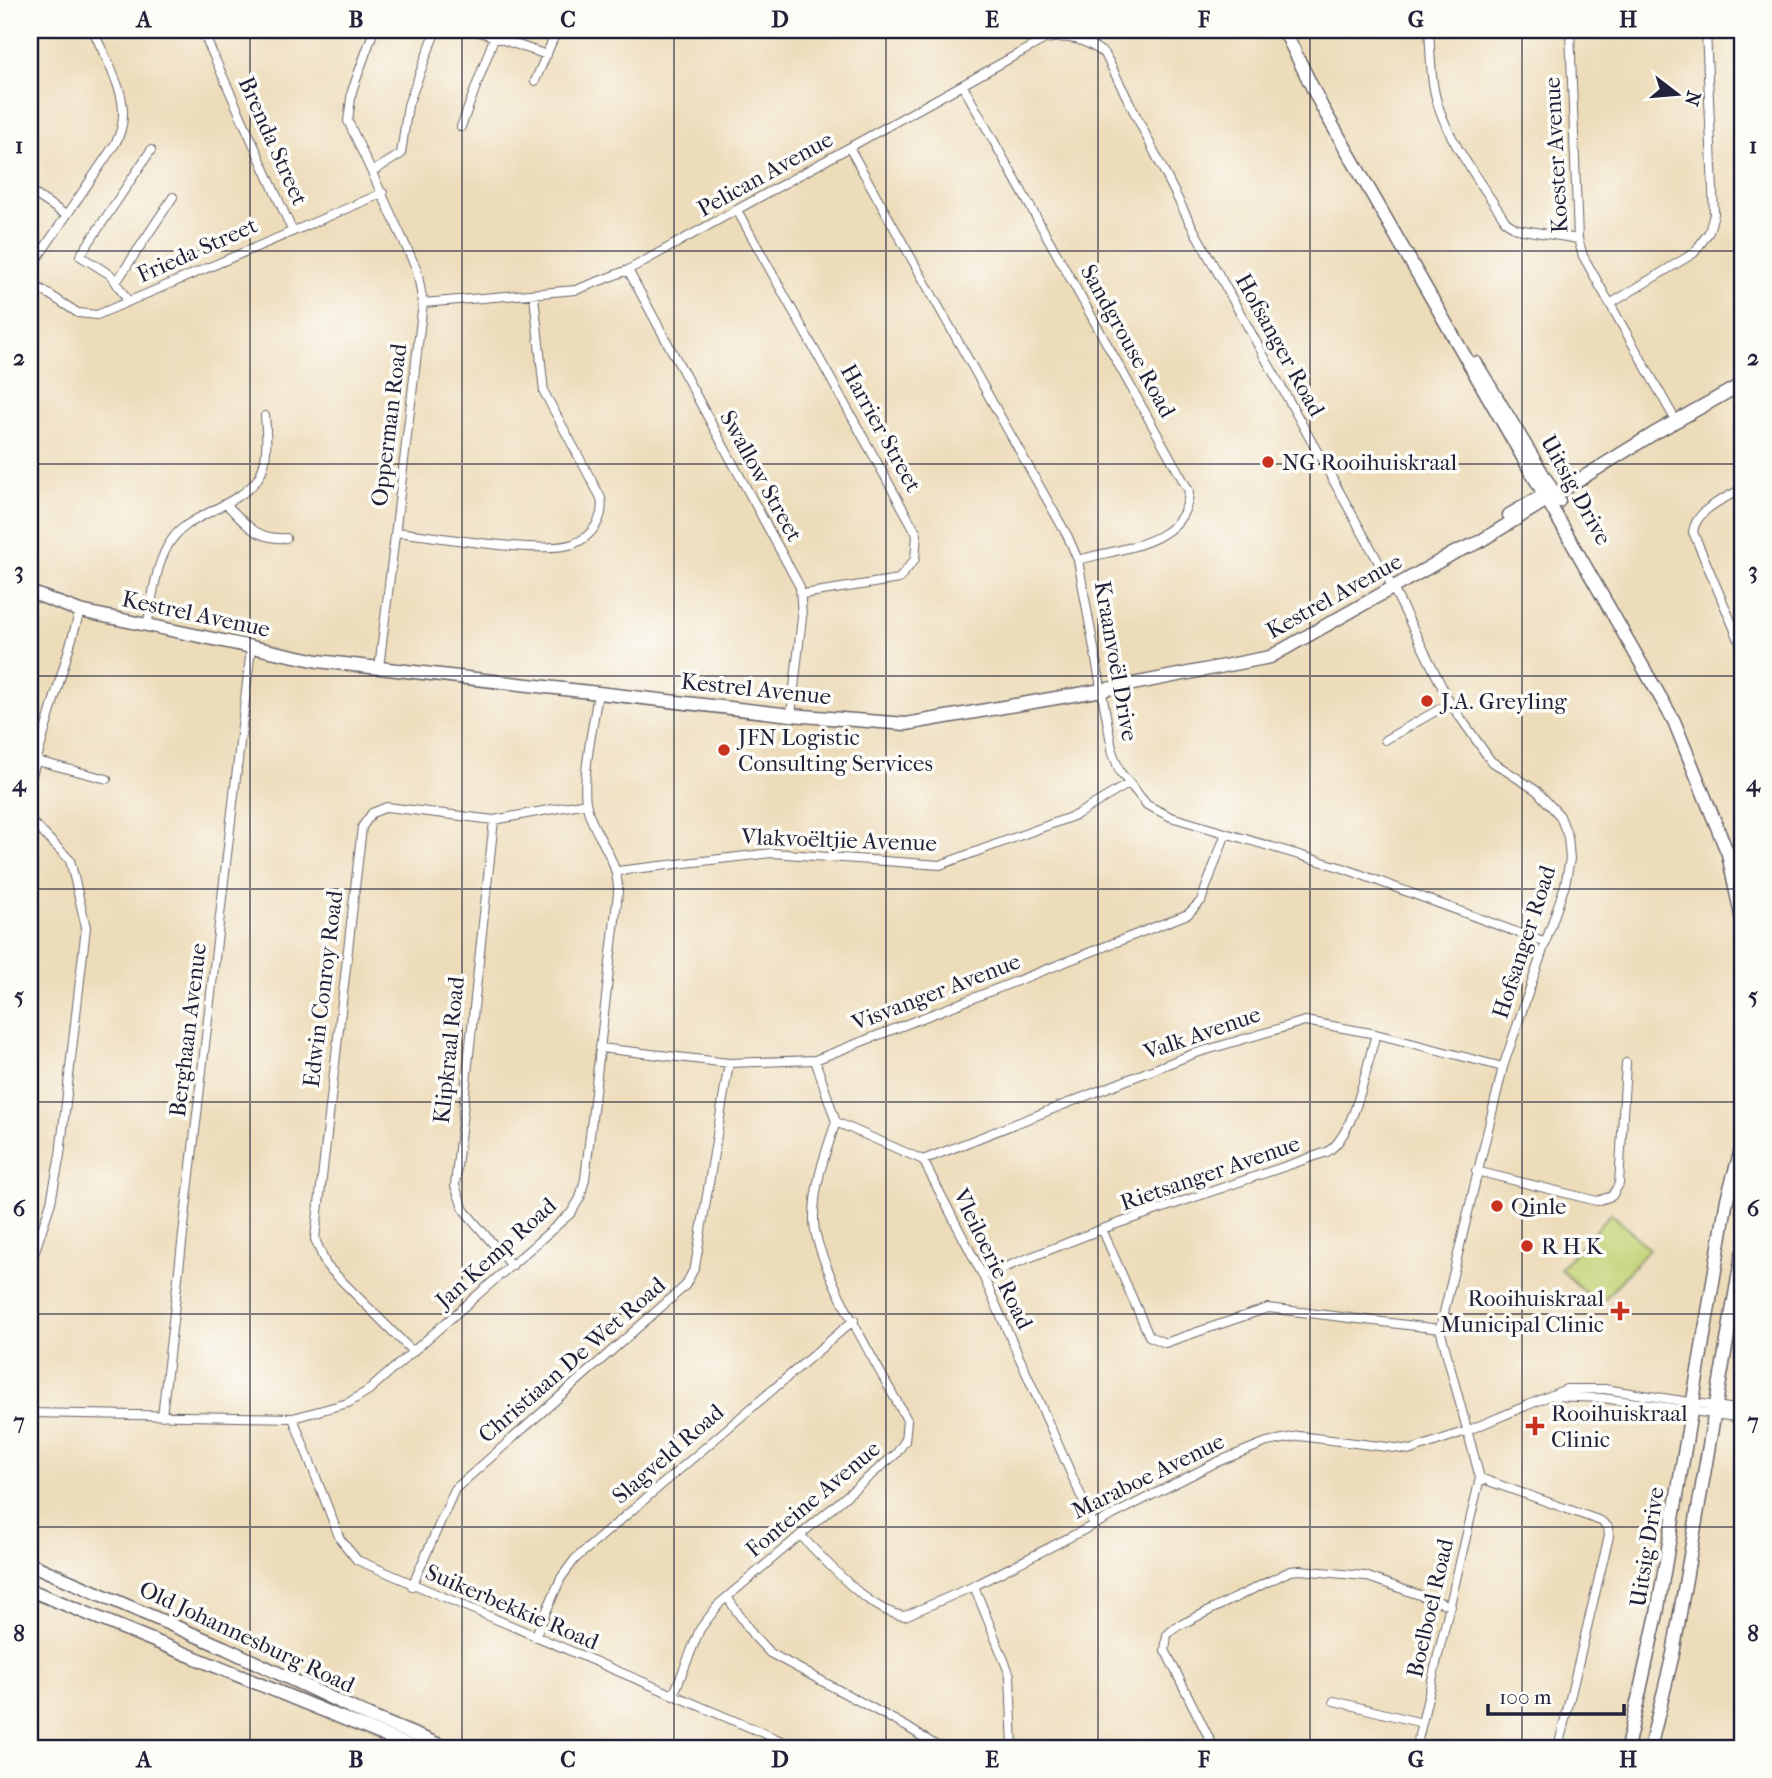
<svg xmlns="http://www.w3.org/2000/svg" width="1772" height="1778" font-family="'IM FELL French Canon',serif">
	<rect width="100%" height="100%" fill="#fdfcf7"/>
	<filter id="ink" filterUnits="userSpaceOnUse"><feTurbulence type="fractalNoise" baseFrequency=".0143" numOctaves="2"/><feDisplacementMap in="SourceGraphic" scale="14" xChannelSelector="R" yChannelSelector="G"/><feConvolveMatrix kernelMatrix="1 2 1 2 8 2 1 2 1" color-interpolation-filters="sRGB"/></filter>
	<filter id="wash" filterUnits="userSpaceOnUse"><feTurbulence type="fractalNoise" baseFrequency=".00686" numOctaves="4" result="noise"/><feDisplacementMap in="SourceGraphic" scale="28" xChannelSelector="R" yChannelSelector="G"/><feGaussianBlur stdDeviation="1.57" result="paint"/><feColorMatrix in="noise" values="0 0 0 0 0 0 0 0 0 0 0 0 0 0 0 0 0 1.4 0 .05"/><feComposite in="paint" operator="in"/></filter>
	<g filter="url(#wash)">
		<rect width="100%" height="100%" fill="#eddcba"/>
		<path fill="#c3d274" stroke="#727a58" stroke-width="2" d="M 1611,1213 L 1649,1249 L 1599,1305 L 1560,1269 Z"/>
	</g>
	<g filter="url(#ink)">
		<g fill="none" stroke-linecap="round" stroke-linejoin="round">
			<defs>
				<path id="street" d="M 202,30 L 292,230
					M 374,30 L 352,91 L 348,121 L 417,270 L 423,303 L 379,668
					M 474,30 L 547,55
					M 1429,30 C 1431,55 1430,81 1438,105 C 1451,146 1483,185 1506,222 L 1517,229 L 1578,239
					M 1570,30 L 1578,239 L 1583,256 L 1676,421
					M 535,81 L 557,30
					M 963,86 L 1189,491 C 1187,545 1120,548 1078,560
					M 461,127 L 497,30
					M 850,149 L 1068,537 L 1078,560 L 1113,754 L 1120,772 L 1147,805 L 1171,817 L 1343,868 L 1546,943
					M 372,172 L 401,154 L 408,105 L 436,30
					M 30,191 L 66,215
					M 738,212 L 917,534 L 915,559 L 899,579 L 803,594
					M 30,269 L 115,144 C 137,105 109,68 93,30
					M 628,270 L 800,587 L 802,617 L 791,715
					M 117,281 L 173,197
					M 30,282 L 78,313 L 97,315 L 383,193
					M 128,301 L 111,275 L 80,256 L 151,150
					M 423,303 L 576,290 L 628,270 L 1045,39 C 1071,35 1084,39 1105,54 L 1189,221 L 1393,588 L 1450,703 L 1491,761 L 1537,791 L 1560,816 L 1568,837 L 1570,859 L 1565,885 L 1503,1067 L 1440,1329 L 1480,1478 L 1601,1521 L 1608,1527 L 1609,1536 L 1558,1748
					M 1610,304 L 1694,253 L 1709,232 L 1714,214 L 1706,30
					M 1742,489 C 1724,499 1696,509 1693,532 L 1742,647
					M 226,504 C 246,524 256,540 286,538
					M 396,532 C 436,536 539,555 573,544 C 592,537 605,518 601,498 L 544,392 L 534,296
					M 147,626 C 153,598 155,561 173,538 C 181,527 193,521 204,515 C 258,487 271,482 265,416
					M 1385,740 L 1450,703
					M 37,761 L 107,779
					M 30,782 L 80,611
					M 30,820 L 70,860 L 86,927 L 60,1155 L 51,1202 L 30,1266
					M 494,820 L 455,1186 L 464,1210 L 512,1266
					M 617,871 L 772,853 L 940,865 L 1076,815 L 1128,784
					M 600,1048 L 729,1063 L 815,1060 L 1188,914 L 1201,901 L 1226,833
					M 815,1060 L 836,1122 L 923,1160 L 983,1276 L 1093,1523
					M 923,1160 L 1193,1054 L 1305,1021 L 1376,1034 L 1503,1067
					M 1476,1171 L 1597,1201 L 1612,1196 L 1619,1184 L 1626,1063
					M 1102,1229 L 1149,1336 L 1165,1343 L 1268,1308 L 1440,1329
					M 983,1276 L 1102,1229 L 1327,1152 C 1356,1134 1366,1066 1376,1034
					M 413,1352 L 326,1265 L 315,1239 L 362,827 L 372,813 L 387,807 L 494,820 L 586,803
					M 1551,1396 L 1602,1398 L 1742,1418
					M 30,1413 L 293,1418 L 348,1403 L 369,1390 L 571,1213 L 580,1198 L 585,1179 L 618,893 C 619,855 592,836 586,802 C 582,776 594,721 598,693
					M 162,1416 L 251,648
					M 293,1418 L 340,1539 L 357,1560 L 798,1748
					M 800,1535 C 827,1561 868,1612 905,1616 L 974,1586 L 1217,1462 L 1267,1442 L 1299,1436 L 1411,1450 L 1469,1430 L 1566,1389 L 1604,1389 L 1742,1410
					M 412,1586 L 455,1489 L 685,1286 L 695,1267 L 729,1063
					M 974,1586 L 1010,1675 L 1013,1748
					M 727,1597 L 753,1635 L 770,1653 L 907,1727 L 940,1748
					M 535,1637 L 561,1578 L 575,1559 L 854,1320
					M 673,1696 L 700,1629 L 720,1603 L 896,1454 L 905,1441 L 907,1420 C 884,1377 816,1266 814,1222 C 813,1187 825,1154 836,1122
					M 1334,1701 L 1422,1723
					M 1214,1748 L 1165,1650 L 1167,1635 L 1176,1627 L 1290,1571 L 1300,1570 L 1365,1576 L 1451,1606
					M 1416,1748 L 1480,1478"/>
				<path id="secondary" d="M 1284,30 L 1322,107 L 1674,721 L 1728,854 L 1742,920
					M 1476,363 L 1559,501
					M 1509,515 L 1551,491
					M 30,592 L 80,611 L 318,661 L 791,715 L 906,724 L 1102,690 L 1270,657 L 1454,553 L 1479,542 L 1653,434 L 1742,384
					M 30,1564 L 225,1648 L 369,1716 L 447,1748
					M 30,1590 L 415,1748
					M 1627,1748 L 1657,1614 L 1727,1199 L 1742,1146
					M 1650,1748 L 1673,1654 L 1742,1254"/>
			</defs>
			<use href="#street" stroke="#696367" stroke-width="10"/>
			<use href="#secondary" stroke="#696367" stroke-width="15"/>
			<use href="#street" stroke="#fff" stroke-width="8"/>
			<use href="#secondary" stroke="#fff" stroke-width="12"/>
		</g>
	</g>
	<path fill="none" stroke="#22223b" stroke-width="2" stroke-opacity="0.55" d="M 250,30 L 250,1748M 462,30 L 462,1748M 674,30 L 674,1748M 886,30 L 886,1748M 1098,30 L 1098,1748M 1310,30 L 1310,1748M 1522,30 L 1522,1748M 30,251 L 1742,251M 30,464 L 1742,464M 30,676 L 1742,676M 30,889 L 1742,889M 30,1102 L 1742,1102M 30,1314 L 1742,1314M 30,1527 L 1742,1527"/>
	<g fill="#c8321e" stroke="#fdfcf7" stroke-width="2.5">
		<circle cx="1268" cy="462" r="7"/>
		<circle cx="1427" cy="701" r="7"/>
		<circle cx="724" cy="750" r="7"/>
		<circle cx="1497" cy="1206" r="7"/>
		<circle cx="1527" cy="1246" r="7"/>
		<path d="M1616.5 1300.5h7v7h7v7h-7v7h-7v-7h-7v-7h7z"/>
		<path d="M1531.5 1415.5h7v7h7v7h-7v7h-7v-7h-7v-7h7z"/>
	</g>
	<g text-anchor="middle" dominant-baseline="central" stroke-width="7" stroke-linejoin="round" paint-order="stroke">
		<g font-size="23" fill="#22223b" stroke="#fdfcf7">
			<text transform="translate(273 141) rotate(66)">Brenda Street</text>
			<text transform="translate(1556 155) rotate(-93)">Koester Avenue</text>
			<text transform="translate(765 174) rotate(-29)">Pelican Avenue</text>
			<text transform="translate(197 250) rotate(-24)">Frieda Street</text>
			<text transform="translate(1128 341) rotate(61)">Sandgrouse Road</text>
			<text transform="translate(1280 345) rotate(61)">Hofsanger Road</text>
			<text transform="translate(389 425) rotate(-83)">Opperman Road</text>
			<text transform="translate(881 428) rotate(61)">Harrier Street</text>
			<text transform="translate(761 476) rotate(61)">Swallow Street</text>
			<text transform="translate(1576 490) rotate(61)">Uitsig Drive</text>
			<text transform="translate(1334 596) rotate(-29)">Kestrel Avenue</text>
			<text transform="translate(196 614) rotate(12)">Kestrel Avenue</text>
			<text transform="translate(1116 661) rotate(80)">Kraanvoël Drive</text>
			<text transform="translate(756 689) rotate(6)">Kestrel Avenue</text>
			<text transform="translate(839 840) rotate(2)">Vlakvoëltjie Avenue</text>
			<text transform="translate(1524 942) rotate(-72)">Hofsanger Road</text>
			<text transform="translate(323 989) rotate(-83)">Edwin Conroy Road</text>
			<text transform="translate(936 992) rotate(-21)">Visvanger Avenue</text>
			<text transform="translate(188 1030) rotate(-83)">Berghaan Avenue</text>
			<text transform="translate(1202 1033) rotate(-19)">Valk Avenue</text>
			<text transform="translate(449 1050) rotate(-84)">Klipkraal Road</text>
			<text transform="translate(1210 1173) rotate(-19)">Rietsanger Avenue</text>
			<text transform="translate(496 1253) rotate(-42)">Jan Kemp Road</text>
			<text transform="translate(993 1259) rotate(64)">Vleiloerie Road</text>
			<text transform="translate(572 1360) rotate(-41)">Christiaan De Wet Road</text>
			<text transform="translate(668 1454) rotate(-41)">Slagveld Road</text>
			<text transform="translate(1148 1476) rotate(-26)">Maraboe Avenue</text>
			<text transform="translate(813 1499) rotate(-40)">Fonteine Avenue</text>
			<text transform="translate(1647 1547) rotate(-81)">Uitsig Drive</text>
			<text transform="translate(512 1607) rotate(23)">Suikerbekkie Road</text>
			<text transform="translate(1430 1608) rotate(-77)">Boelboel Road</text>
			<text transform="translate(247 1637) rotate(25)">Old Johannesburg Road</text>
		</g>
		<g font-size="23" fill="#22223b" stroke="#fdfcf7" text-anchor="start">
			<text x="1282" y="462">NG Rooihuiskraal</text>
			<text x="1441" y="701">J.A. Greyling</text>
			<text x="738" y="737">JFN Logistic<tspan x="738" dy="26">Consulting Services</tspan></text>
			<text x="1511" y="1206">Qinle</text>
			<text x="1541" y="1246">R H K</text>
			<text x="1604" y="1298" text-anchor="end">Rooihuiskraal<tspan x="1604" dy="26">Municipal Clinic</tspan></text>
			<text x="1551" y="1413">Rooihuiskraal<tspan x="1551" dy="26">Clinic</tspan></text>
		</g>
	</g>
	<rect width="1772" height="1778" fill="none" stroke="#fdfcf7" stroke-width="77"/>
	<g transform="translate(1677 94) rotate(106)" stroke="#fdfcf7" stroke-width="5" paint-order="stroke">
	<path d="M0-5L12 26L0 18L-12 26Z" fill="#22223b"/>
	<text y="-10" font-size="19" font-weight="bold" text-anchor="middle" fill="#22223b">N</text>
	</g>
	<path d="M1488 1704v10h136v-10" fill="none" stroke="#22223b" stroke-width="3.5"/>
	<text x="1499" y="1704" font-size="21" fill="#22223b" stroke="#fdfcf7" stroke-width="5" paint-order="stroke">100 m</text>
	<rect x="38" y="38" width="1696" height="1702" fill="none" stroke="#22223b" stroke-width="2.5"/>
	<g font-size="23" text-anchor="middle" font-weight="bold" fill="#22223b">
		<text x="144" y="27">A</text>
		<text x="356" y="27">B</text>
		<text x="568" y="27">C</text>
		<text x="780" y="27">D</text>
		<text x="992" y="27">E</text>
		<text x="1204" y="27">F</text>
		<text x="1416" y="27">G</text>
		<text x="1628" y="27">H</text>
		<text x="19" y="153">1</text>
		<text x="1753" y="153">1</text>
		<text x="19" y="365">2</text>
		<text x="1753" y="365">2</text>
		<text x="19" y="578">3</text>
		<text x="1753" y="578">3</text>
		<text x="19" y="791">4</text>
		<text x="1753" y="791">4</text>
		<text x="19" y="1003">5</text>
		<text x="1753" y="1003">5</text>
		<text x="19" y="1216">6</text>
		<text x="1753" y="1216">6</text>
		<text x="19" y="1429">7</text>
		<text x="1753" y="1429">7</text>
		<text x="19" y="1641">8</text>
		<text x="1753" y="1641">8</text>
		<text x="144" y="1767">A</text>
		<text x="356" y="1767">B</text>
		<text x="568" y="1767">C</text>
		<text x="780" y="1767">D</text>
		<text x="992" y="1767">E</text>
		<text x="1204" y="1767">F</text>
		<text x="1416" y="1767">G</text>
		<text x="1628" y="1767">H</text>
	</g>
</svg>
